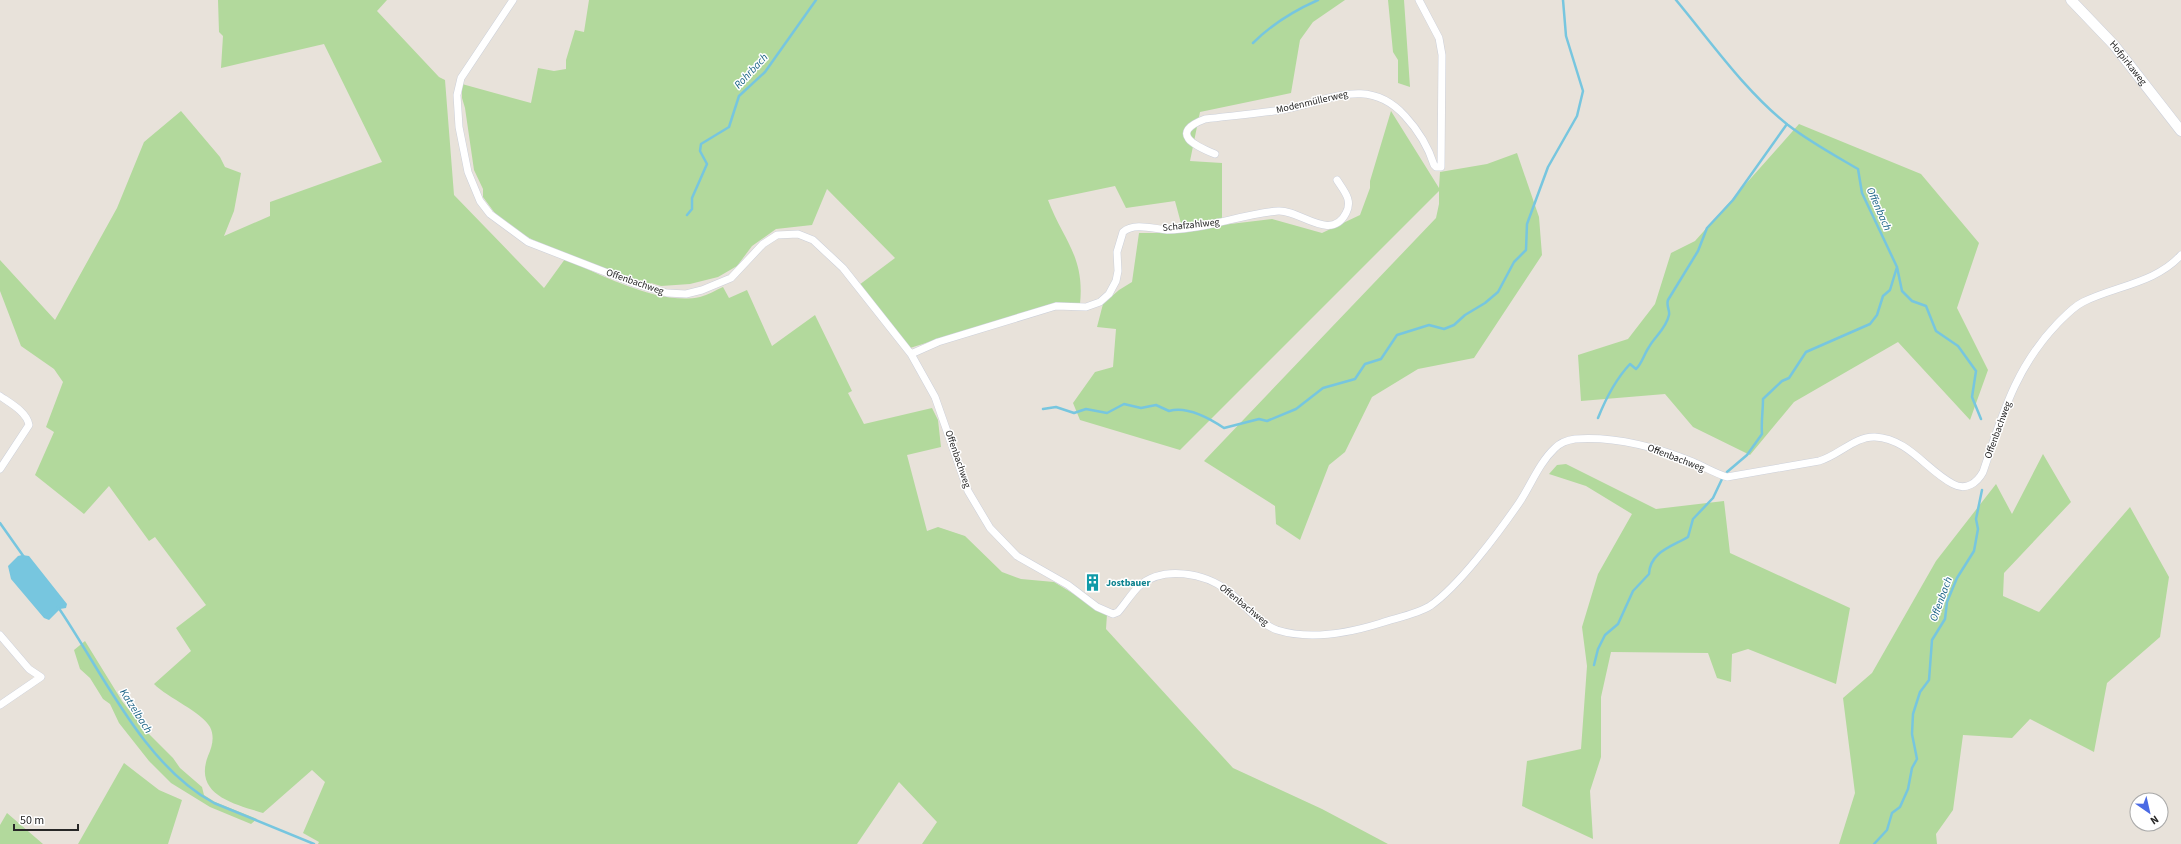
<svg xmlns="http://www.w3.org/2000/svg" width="2181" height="844" font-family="'Source Sans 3',sans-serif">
	<rect width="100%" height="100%" fill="#e8e2da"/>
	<path fill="#b2d99c" d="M 218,0 L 387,0 L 377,11 L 439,77 L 445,80 L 454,195 L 544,288 L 565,259 C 601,275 661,306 700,297 C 708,295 716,290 723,287 L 729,298 L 747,290 L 772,346 L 815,315 L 852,391 L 848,393 L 864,424 L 932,408 L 938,420 L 941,447 L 907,455 L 927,531 L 938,527 L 965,536 L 1002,572 L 1021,579 L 1054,582 L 1107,614 L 1106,629 L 1233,768 L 1322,809 L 1388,844 L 922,844 L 937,822 L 899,782 L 857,844 L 318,844 L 319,842 L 303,833 L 325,782 L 312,770 L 263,813 C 235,804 193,795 208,756 C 212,747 215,737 210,727 C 202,712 168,698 154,684 L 191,651 L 176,628 L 206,605 L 155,537 L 149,541 L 109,486 L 84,514 L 35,475 L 54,432 L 46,427 L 63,382 L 54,369 L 21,346 L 0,291 L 0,260 L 55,320 L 117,208 L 144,142 L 181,111 L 220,157 L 225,167 L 241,173 L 234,211 L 224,236 L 270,216 L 270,202 L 382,162 L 324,44 L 221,68 L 223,36 L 219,32 Z
		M 589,0 L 1345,0 L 1313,22 L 1300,40 L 1291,93 L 1200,112 L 1190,161 L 1222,163 L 1222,222 L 1182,227 L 1175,201 L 1126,208 L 1115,186 L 1048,200 C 1063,240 1085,256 1080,304 L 1070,303 L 945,337 L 910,348 L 859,285 L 895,258 L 827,189 L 812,225 L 776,229 L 752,246 L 737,266 L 718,277 L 690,284 L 661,286 L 651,283 L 647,286 L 533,240 L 509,227 L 497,216 L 483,197 L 483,189 L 474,170 L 465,108 L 462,98 L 462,84 L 531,103 L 538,68 L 554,71 L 566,69 L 566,60 L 575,30 L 584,32 Z
		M 1388,0 L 1404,0 L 1410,87 L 1398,83 L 1398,60 L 1393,52 Z
		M 1391,111 L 1439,188 L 1440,172 L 1487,164 L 1517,153 L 1539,217 L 1542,255 L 1474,358 L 1418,369 L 1372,397 L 1345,452 L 1329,465 L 1300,540 L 1276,524 L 1275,506 L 1204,461 L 1436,218 L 1439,204 L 1439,191 L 1180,450 L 1080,420 L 1073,403 L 1095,372 L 1113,367 L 1116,329 L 1097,327 L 1103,304 L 1119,290 L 1132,282 L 1139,233 L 1183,233 L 1222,225 L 1272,219 L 1322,233 L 1360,215 L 1370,188 L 1370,181 Z
		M 1799,124 L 1921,174 L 1979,243 L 1957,308 L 1988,370 L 1970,420 L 1898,342 L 1794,402 L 1750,455 L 1693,427 L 1665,394 L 1581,401 L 1578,355 L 1628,339 L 1655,304 L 1671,253 L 1695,241 Z
		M 2043,454 L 2071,502 L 2004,573 L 2003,596 L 2039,612 L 2130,507 L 2169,577 L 2160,637 L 2107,683 L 2094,752 L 2030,719 L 2012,738 L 1963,735 L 1953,810 L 1936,834 L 1937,844 L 1839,844 L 1855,793 L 1843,698 L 1872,673 L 1936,561 L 1996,484 L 2012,514 Z
		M 1566,464 L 1656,509 L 1724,501 L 1730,553 L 1850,608 L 1836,684 L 1748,649 L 1732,654 L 1731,682 L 1717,678 L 1708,653 L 1611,652 L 1601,697 L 1601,757 L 1590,791 L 1593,839 L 1522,806 L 1527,761 L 1581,749 L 1587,666 L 1582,627 L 1598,574 L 1632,514 L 1586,486 L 1549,474 L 1557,465 Z
		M 85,641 L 122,701 L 144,729 L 173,758 L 180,768 L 202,787 L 204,795 L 215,802 L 257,819 L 251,824 L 210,807 L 171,783 L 149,761 L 119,723 L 110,704 L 103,699 L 90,678 L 80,669 L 74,650 Z
		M 124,763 L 159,790 L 182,800 L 168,844 L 78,844 Z
		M 7,813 L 43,844 L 0,844 L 0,825 Z"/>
	<path fill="#77c6df" d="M 22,555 L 29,556 L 67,604 L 66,608 L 60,609 L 49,620 L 44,618 L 11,579 L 8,566 L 18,556 Z"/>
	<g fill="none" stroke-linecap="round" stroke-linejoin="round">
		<path stroke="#77c6df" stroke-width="2.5" d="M 1676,0 C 1711,42 1745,91 1788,125 C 1810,142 1834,155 1858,169 L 1862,193 L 1897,267 L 1902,291 L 1912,301 L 1926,306 L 1936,331 L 1958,346 L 1976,371 L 1972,397 L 1981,419
			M 1253,43 C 1272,24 1293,11 1318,0
			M 687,215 L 692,209 L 692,198 L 707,164 L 700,151 L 701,144 L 729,127 L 739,96 L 765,72 L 816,0
			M 1043,409 L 1056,407 L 1074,413 L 1086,409 L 1107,413 L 1124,404 L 1141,408 L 1156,405 L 1169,411 C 1186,406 1209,418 1224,428 L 1259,419 L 1267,421 L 1296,409 L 1323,388 L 1355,379 L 1365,364 L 1381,359 L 1397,335 L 1429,325 L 1444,329 L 1454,325 L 1465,315 L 1485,303 L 1498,292 L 1514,262 L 1526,250 L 1527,224 L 1548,167 L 1577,116 L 1583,91 L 1566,36 L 1563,0
			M 1598,418 C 1606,398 1615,380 1630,364 L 1636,369 C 1642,364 1644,354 1649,347 C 1655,336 1666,329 1669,315 C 1670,310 1666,306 1668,300 L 1698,251 L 1707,228 L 1733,200 L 1787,124
			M 1727,472 L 1747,455 L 1762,434 C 1761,421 1763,412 1763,399 L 1782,381 L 1789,378 L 1806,352 L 1870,324 L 1877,315 L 1883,296 L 1890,290 L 1897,267
			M 0,523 L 24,557
			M 58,607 C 102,671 143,765 214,803 L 314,844
			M 1594,665 L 1598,649 L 1605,635 L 1618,624 L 1633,591 L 1649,574 C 1650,552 1671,547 1688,537 L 1693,519 L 1713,498 L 1722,479
			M 1874,844 L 1887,830 L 1892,813 L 1900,807 L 1908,789 L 1912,768 L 1917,759 L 1912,734 L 1913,714 L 1920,692 L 1929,680 L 1932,640 L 1945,619 L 1947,602 L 1957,578 L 1974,551 L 1978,529 L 1976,519 L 1982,490"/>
		<defs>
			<path id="street" d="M 513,0 L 461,78 L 457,95 L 459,127 L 468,172 L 480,201 L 490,214 L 528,242 L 636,284 L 667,293 L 686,294 L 702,290 L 731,278 L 763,244 L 777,235 L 798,234 L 813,240 L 843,268 L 911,354 L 935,397 L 968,491 L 990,528 L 1017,556 L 1068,585 L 1097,607 L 1113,614 L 1118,612 C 1125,604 1131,594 1139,586 C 1163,565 1205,573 1228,591 C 1243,603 1258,623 1277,630 C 1309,640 1349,633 1381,623 C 1396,618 1417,614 1430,606 C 1459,586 1499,532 1519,503 C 1531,485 1539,463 1555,448 C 1560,443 1568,440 1575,439 C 1616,436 1656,447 1693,462 C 1705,467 1714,473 1727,477 L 1819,461 C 1838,456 1855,436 1875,437 C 1909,439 1926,470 1953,484 C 1966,491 1977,483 1983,472 C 2002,416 2015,368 2057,324 C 2065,316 2073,307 2083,302 C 2115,286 2156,283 2181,255
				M 1215,154 C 1195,146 1168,133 1205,119 C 1230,116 1256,114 1281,110 C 1326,103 1367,74 1405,116 C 1418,130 1428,146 1434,165 L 1436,167 L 1441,167 L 1442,55 L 1439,38 L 1419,0
				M 911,354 L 938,342 L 1056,306 L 1086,307 L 1100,302 L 1109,294 L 1116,281 L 1118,271 L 1117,252 L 1123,232 C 1134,222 1154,229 1167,230 C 1205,230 1241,214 1278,211 C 1299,209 1331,243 1346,213 C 1353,200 1344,191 1337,180
				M 0,396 C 10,403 27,412 29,425 L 0,469
				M 0,635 L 29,669 L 41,677 L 0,705"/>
			<g id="secondary">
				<path id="s1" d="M 2071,0 L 2114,45 L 2181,131"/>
			</g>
		</defs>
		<use href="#street" stroke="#ccd0da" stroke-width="8"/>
		<use href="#secondary" stroke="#ccd0da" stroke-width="11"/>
		<use href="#street" stroke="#fff" stroke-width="7"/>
		<use href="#secondary" stroke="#fff" stroke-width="10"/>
	</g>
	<defs>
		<symbol id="building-bare" viewBox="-9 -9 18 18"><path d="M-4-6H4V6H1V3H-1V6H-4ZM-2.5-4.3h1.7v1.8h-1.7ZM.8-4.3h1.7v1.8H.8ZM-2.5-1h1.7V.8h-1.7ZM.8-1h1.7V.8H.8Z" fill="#0f9aa8" stroke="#fff" stroke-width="2.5" paint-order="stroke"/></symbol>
	</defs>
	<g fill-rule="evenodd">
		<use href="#building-bare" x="1080" y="570" width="25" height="25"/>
	</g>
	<g text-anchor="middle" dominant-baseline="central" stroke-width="3" stroke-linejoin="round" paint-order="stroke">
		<g font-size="10" fill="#272727" stroke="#fff">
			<text stroke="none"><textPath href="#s1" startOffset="85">Hofpirkaweg</textPath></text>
			<text transform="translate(1312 102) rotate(-13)">Modenmüllerweg</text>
			<text transform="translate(1191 225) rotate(-6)">Schafzahlweg</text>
			<text transform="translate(635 282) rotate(19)">Offenbachweg</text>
			<text transform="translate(1998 430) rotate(-70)">Offenbachweg</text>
			<text transform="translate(1676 458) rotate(21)">Offenbachweg</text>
			<text transform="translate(958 459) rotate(71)">Offenbachweg</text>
			<text transform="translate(1244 605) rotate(39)">Offenbachweg</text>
		</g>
		<g font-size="10" font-weight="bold" fill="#0d838f" stroke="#fff" text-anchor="start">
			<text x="1106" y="583">Jostbauer</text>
		</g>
		<g font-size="11" font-style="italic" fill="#1c6486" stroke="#fff">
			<text transform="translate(751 71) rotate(-47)">Rohrbach</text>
			<text transform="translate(1879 209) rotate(66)">Offenbach</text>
			<text transform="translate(1941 599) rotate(-70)">Offenbach</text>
			<text transform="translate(136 711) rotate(57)">Katzelbach</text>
		</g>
	</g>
	<g transform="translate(2149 812) rotate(146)"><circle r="19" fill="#ffffff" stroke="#a9a9a9"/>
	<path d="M0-3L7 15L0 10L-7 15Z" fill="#4b6ae4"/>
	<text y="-6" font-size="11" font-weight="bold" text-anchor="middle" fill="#272727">N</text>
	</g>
	<path d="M14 824v6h64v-6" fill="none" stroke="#272727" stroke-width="2"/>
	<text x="20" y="824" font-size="12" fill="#272727" stroke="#ffffff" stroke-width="3" paint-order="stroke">50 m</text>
</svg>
